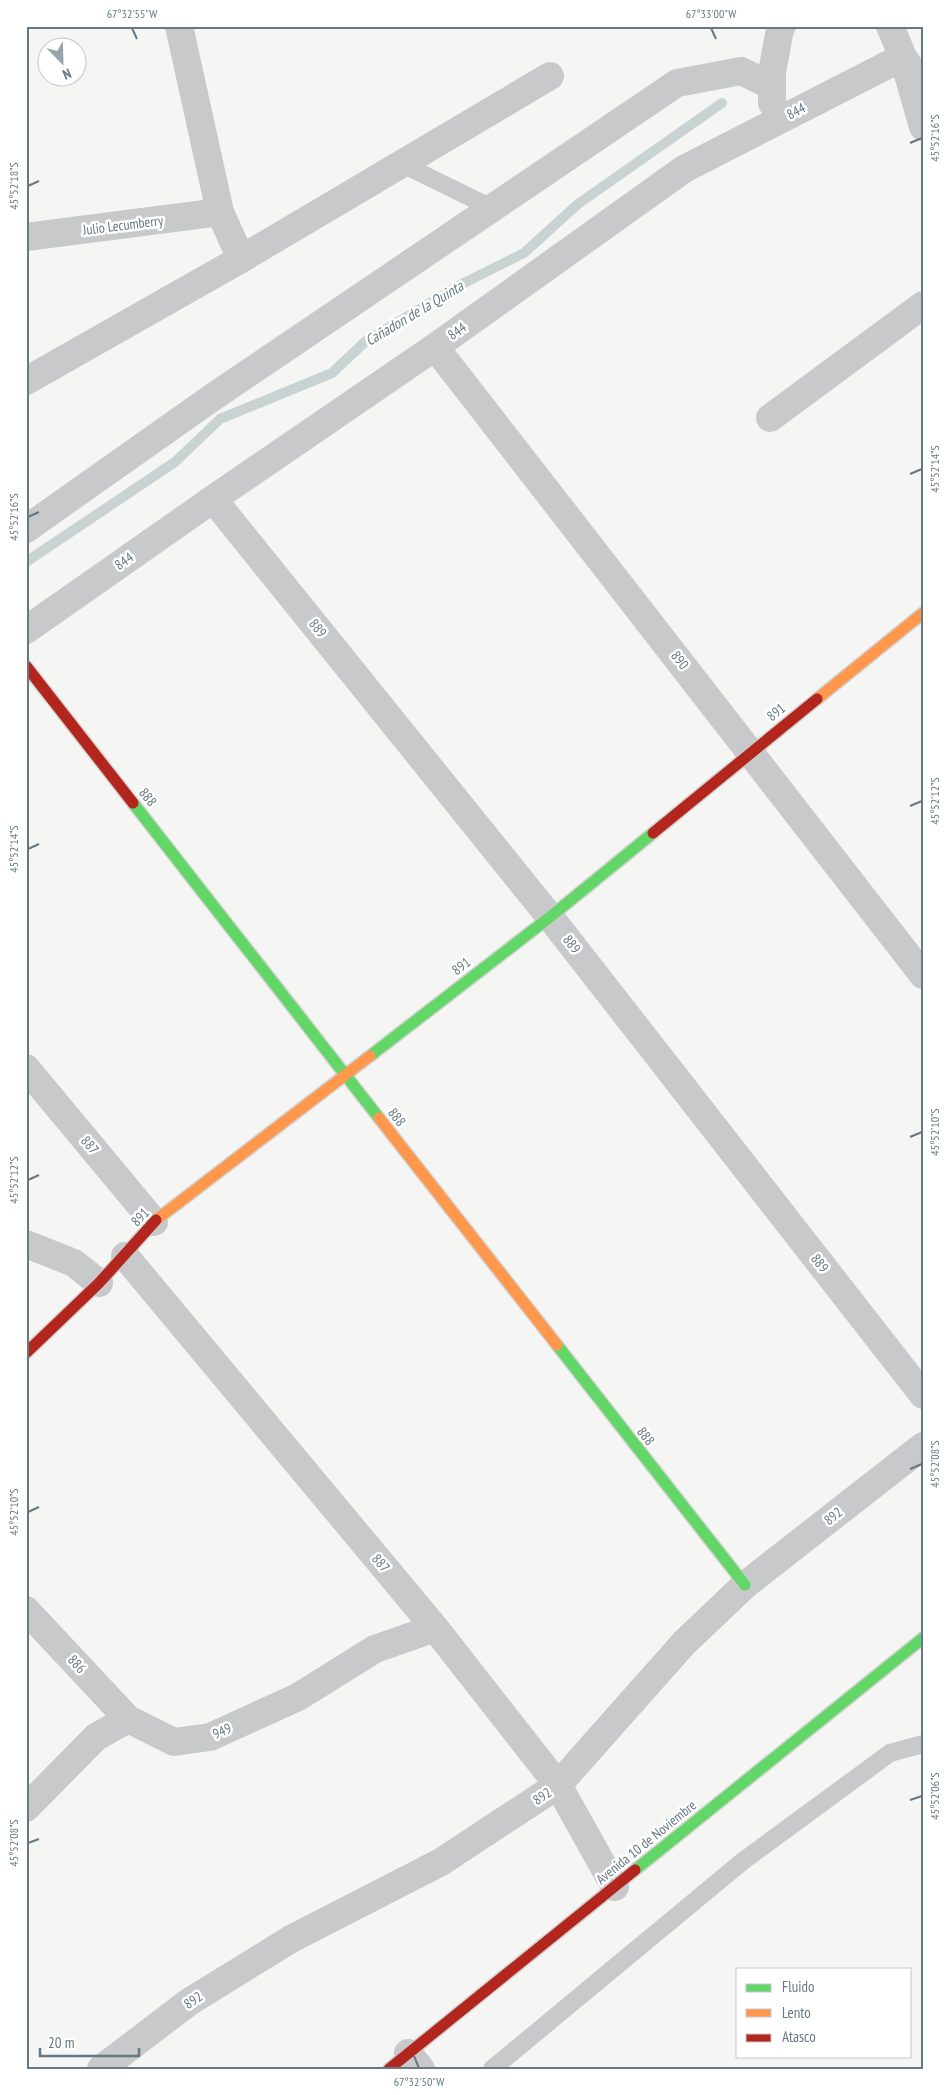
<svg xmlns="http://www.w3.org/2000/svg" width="949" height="2095" font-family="'PT Sans Narrow',sans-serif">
	<rect width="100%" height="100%" fill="#f5f5f4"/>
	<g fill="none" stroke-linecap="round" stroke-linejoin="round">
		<path stroke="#c9d3d4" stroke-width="10" d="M 26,562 L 175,462 L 220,419 L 332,373 L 366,341 L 460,285 L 524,253 L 578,204 L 722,103"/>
		<defs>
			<path id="fast" d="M 133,803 L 379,1118
				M 370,1056 L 550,917 L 653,833
				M 557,1345 L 745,1585
				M 635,1870 L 923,1638"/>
			<path id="slow" d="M 817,699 L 923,613
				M 379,1118 L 557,1345
				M 156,1220 L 370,1056"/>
			<path id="jam" d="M 26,666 L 133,803
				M 653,833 L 817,699
				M 26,1353 L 99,1283 L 156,1220
				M 389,2069 L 635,1870"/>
		</defs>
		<use href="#fast" stroke="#d1d3d3" stroke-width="14"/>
		<use href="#slow" stroke="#d1d3d3" stroke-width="14"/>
		<use href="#jam" stroke="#d1d3d3" stroke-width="14"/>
		<path stroke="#c7c9ca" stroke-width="18" d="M 402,164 L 492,208
			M 492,2069 L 743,1861 L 890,1753 L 923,1744"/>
		<path stroke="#c7c9ca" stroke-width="28" d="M 179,26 L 220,212 L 241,259
			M 890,26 L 903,57 L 923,127
			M 772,103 L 772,72 L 780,29 L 782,26
			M 26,237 L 220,212
			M 435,347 L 923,975
			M 26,381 L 241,259 L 550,76
			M 770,418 L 923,305
			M 213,499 L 550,917 L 923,1395
			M 26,529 L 213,397 L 677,83 L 741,71 L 772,86
			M 26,630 L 213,499 L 435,347 L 684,169 L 903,57 L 923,86
			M 26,1068 L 154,1222
			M 26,1244 L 74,1263 L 99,1283
			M 125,1256 L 435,1628 L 558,1785 L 615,1887
			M 26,1610 L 128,1719
			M 26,1808 L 96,1737 L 128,1719 L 174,1742 L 210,1737 L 298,1697 L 375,1649 L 435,1628
			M 408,2053 L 421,2069
			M 101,2069 L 189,2002 L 291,1939 L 441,1862 L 558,1785 L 684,1643 L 745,1585 L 923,1446"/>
		<use href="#fast" stroke="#63d668" stroke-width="11"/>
		<use href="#slow" stroke="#ff974d" stroke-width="11"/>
		<use href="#jam" stroke="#b3261e" stroke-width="11"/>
	</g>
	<path fill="none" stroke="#667983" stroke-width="2" d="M 132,28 L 137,39M 711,28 L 716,39M 910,143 L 922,138M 28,186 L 39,181M 910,474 L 922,469M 28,517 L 39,512M 910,806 L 922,801M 28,849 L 39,844M 910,1137 L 922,1132M 28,1180 L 39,1175M 910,1469 L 922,1464M 28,1512 L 39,1507M 910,1800 L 922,1796M 28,1843 L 39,1839M 414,2056 L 419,2068"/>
	<g text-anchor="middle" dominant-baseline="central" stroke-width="5" stroke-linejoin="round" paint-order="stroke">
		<g font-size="14" fill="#667983" stroke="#fff">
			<text transform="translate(796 111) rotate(-27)">844</text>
			<text transform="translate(123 225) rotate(-7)">Julio Lecumberry</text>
			<text transform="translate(457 331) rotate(-36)">844</text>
			<text transform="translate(124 561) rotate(-35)">844</text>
			<text transform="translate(318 628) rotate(51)">889</text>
			<text transform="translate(680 660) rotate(52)">890</text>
			<text transform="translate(776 712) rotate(-39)">891</text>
			<text transform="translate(148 797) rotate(52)">888</text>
			<text transform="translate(572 944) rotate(52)">889</text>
			<text transform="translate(461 966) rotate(-37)">891</text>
			<text transform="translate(397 1117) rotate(52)">888</text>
			<text transform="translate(90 1145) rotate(50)">887</text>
			<text transform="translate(140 1217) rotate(-46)">891</text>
			<text transform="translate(820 1263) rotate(52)">889</text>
			<text transform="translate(646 1436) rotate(52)">888</text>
			<text transform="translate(833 1516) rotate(-38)">892</text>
			<text transform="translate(381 1563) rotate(50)">887</text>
			<text transform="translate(77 1664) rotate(47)">886</text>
			<text transform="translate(222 1731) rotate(-23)">949</text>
			<text transform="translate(542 1796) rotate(-34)">892</text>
			<text transform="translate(646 1842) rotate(-39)">Avenida 10 de Noviembre</text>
			<text transform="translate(193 2000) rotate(-34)">892</text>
		</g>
		<g font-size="15" font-style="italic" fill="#627b7f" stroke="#fff">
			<text transform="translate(414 313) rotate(-31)">Cañadon de la Quinta</text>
		</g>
	</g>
	<rect width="949" height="2095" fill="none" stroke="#ffffff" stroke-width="55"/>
	<rect x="736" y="1968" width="175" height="90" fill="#ffffff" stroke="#c2c9cd"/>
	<rect x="746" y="1984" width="25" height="8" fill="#63d668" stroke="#c2c9cd"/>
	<text x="782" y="1992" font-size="15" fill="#667983">Fluido</text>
	<rect x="746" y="2009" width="25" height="8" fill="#ff974d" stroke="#c2c9cd"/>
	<text x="782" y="2018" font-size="15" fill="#667983">Lento</text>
	<rect x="746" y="2034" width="25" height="8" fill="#b3261e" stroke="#c2c9cd"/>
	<text x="782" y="2042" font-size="15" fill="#667983">Atasco</text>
	<g transform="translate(62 62) rotate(157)"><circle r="24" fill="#ffffff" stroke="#c2c9cd"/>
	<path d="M0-4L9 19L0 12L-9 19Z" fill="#98a4ab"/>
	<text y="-8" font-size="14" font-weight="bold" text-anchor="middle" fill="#667983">N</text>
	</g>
	<path d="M40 2048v8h99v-8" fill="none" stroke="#667983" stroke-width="2.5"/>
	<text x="48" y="2048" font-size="15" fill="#667983" stroke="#ffffff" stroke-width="4" paint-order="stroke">20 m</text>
	<rect x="28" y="28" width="894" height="2040" fill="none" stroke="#667983" stroke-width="2"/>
	<g font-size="12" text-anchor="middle" fill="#667983">
		<text x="132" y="18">67°32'55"W</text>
		<text x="711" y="18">67°33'00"W</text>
		<text transform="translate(935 138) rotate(-90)" y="4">45°52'16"S</text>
		<text transform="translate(14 186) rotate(-90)" y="4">45°52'18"S</text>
		<text transform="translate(935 469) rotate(-90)" y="4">45°52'14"S</text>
		<text transform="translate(14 517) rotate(-90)" y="4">45°52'16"S</text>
		<text transform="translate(935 801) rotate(-90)" y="4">45°52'12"S</text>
		<text transform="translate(14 849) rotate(-90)" y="4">45°52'14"S</text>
		<text transform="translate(935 1132) rotate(-90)" y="4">45°52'10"S</text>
		<text transform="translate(14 1180) rotate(-90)" y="4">45°52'12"S</text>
		<text transform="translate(935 1464) rotate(-90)" y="4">45°52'08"S</text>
		<text transform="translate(14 1512) rotate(-90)" y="4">45°52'10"S</text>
		<text transform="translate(935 1796) rotate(-90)" y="4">45°52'06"S</text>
		<text transform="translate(14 1843) rotate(-90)" y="4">45°52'08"S</text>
		<text x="419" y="2086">67°32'50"W</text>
	</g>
</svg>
